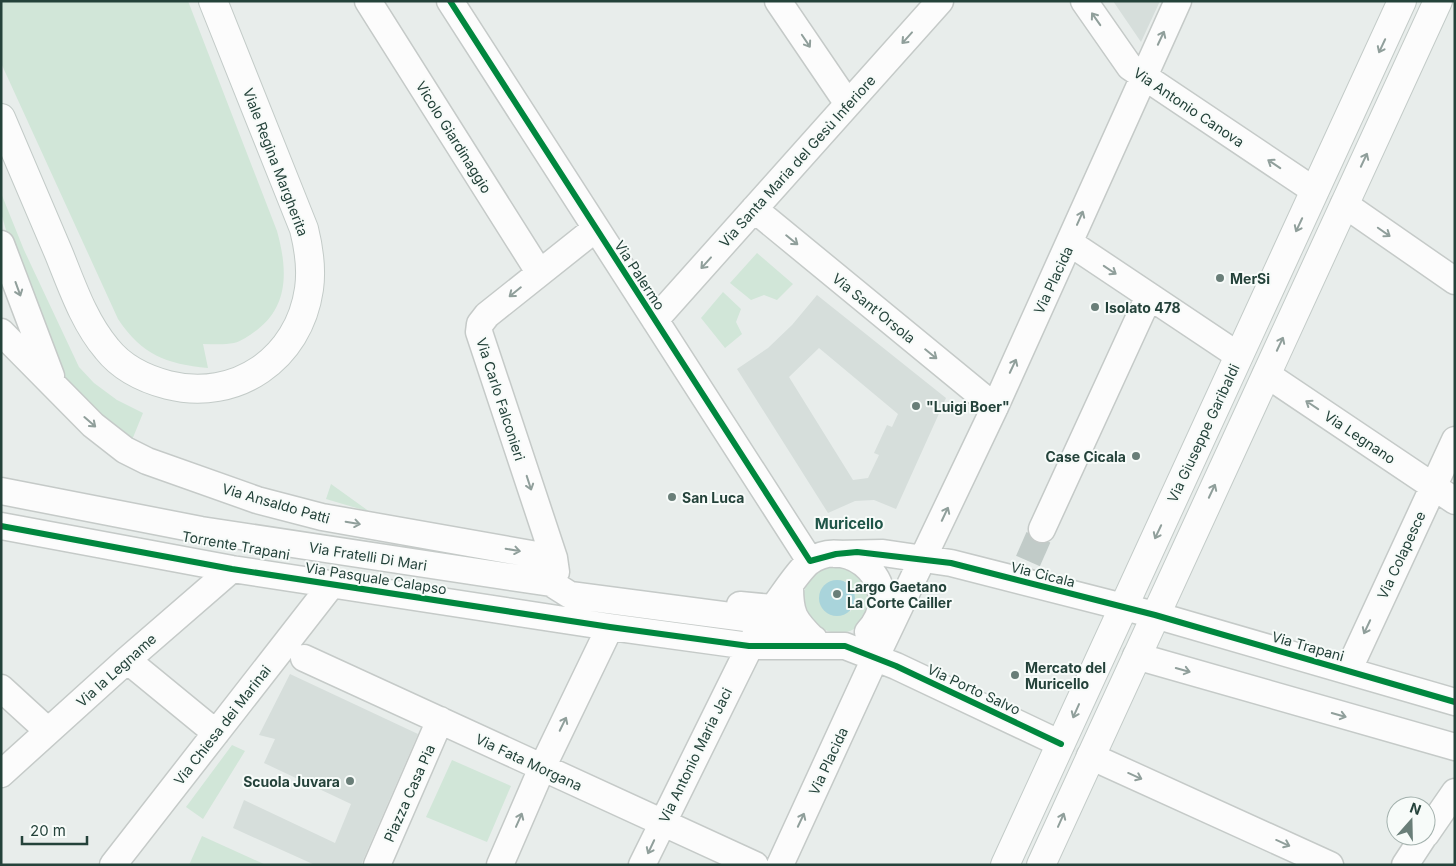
<svg xmlns="http://www.w3.org/2000/svg" width="1456" height="866" font-family="Inter,sans-serif">
	<rect width="100%" height="100%" fill="#e8edeb"/>
	<path fill="#d6dedb" fill-rule="evenodd" d="M 1113,1 L 1160,1 L 1141,42 Z
		M 817,295 L 946,398 L 896,509 L 874,500 L 855,501 L 828,513 L 737,369 L 768,348 L 792,325 ZM 819,348 L 898,414 L 892,427 L 887,425 L 874,453 L 879,455 L 868,478 L 853,480 L 789,377 Z
		M 290,674 L 418,734 L 361,865 L 315,865 L 233,828 L 244,800 L 335,843 L 351,804 L 264,763 L 275,739 L 259,735 Z"/>
	<path fill="#d1e6d8" fill-rule="evenodd" d="M 1,1 L 188,1 L 277,231 C 287,267 290,305 257,330 C 250,335 242,341 234,343 C 224,345 213,344 203,344 L 208,368 C 166,364 142,355 118,319 L 1,63 Z
		M 1,193 L 24,250 L 79,367 L 94,383 L 117,400 L 143,413 L 132,440 L 105,421 L 64,378 L 21,281 L 1,213 Z
		M 757,253 L 793,284 L 777,300 L 764,295 L 751,300 L 730,283 Z
		M 723,292 L 741,309 L 736,322 L 742,334 L 725,348 L 701,318 Z
		M 331,484 L 370,512 L 326,499 Z
		M 837,564 L 864,577 L 871,606 C 867,611 865,618 861,623 C 835,652 784,612 811,578 C 813,575 815,571 818,569 C 823,566 831,566 837,564 ZM 844,581 C 856,589 858,601 850,612 Z
		M 232,745 L 245,751 L 203,819 L 186,807 Z
		M 452,760 L 511,786 L 487,842 L 426,817 Z
		M 202,836 L 266,865 L 189,865 Z"/>
	<path fill="#a9d4db" d="M819 598a18 18 0 1 1 36 0a18 18 0 1 1-36 0Z"/>
	<g fill="none" stroke-linecap="round" stroke-linejoin="round">
		<path stroke="#c1cbc8" stroke-width="26" stroke-dasharray="26 13" stroke-linecap="butt" d="M 1028,561 L 1042,529"/>
		<defs>
			<path id="minor" d="M 368,1 L 539,272
				M 450,1 L 810,561
				M 778,1 L 848,104
				M 1084,1 L 1130,67 L 1315,191
				M 1344,204 L 1455,281
				M 754,209 L 995,407
				M 1070,243 L 1239,356
				M 1,244 L 51,376
				M 655,320 L 940,1
				M 1,332 L 93,425 L 125,450 L 147,461 L 257,500 L 322,517 L 554,558
				M 1266,374 L 1455,501
				M 1,491 L 201,530 L 551,583 L 570,595 L 753,619 L 814,639
				M 1,526 L 232,569 L 610,627 L 749,646 L 845,646 L 896,666 L 1061,744
				M 1042,529 L 1149,296
				M 836,554 L 883,553 L 951,563 L 1155,615 L 1455,702
				M 556,572 L 554,558 L 479,332 L 480,324 L 487,315 L 595,229
				M 790,587 C 790,614 794,620 813,639
				M 740,605 L 773,608 C 783,595 798,571 809,562 C 849,532 909,587 868,632
				M 1136,656 L 1455,747
				M 304,658 L 755,865
				M 127,660 L 216,733
				M 1348,671 L 1455,440
				M 1,688 L 48,731
				M 1090,756 L 1330,865
				M 1,774 L 127,660 L 232,569
				M 1426,834 L 1455,792
				M 113,865 L 332,584
				M 377,865 L 440,720
				M 500,865 L 542,768 L 610,627
				M 642,865 L 757,632
				M 780,865 L 870,669 L 995,407 L 1178,1
				M 1405,865 L 1424,836"/>
			<path id="secondary" d="M 1,118 C 21,164 40,209 59,254 C 72,286 84,322 107,349 C 122,368 145,379 168,385 C 236,402 299,359 309,289 C 312,268 309,249 304,229 L 213,1
				M 1005,865 L 1402,1
				M 1041,865 L 1438,1"/>
		</defs>
		<use href="#minor" stroke="#c5cac8" stroke-width="29"/>
		<use href="#secondary" stroke="#c3cbc8" stroke-width="30"/>
		<use href="#minor" stroke="#fcfcfc" stroke-width="26"/>
		<use href="#secondary" stroke="#fcfcfc" stroke-width="28"/>
		<defs>
			<path id="cycleway" d="M 450,1 L 810,561 L 836,554 L 857,552 L 951,563 L 1155,615 L 1455,702
				M 1,526 L 232,569 L 610,627 L 749,646 L 845,646 L 896,666 L 1061,744"/>
		</defs>
		<use href="#cycleway" stroke="#f7fbf9" stroke-width="9"/>
		<use href="#cycleway" stroke="#00873e" stroke-width="6"/>
	</g>
	<defs><path id="oneway-shaft" d="M-6 0H5M1.5-3L5.5 0L1.5 3" fill="none" stroke-width="1.6" stroke-linecap="round" stroke-linejoin="round" transform="scale(1.25)"/></defs>
	<g stroke="#909f9b">
		<use href="#oneway-shaft" transform="translate(1096 19) rotate(-125)"/>
		<use href="#oneway-shaft" transform="translate(907 38) rotate(132)"/>
		<use href="#oneway-shaft" transform="translate(1161 38) rotate(-65)"/>
		<use href="#oneway-shaft" transform="translate(806 41) rotate(56)"/>
		<use href="#oneway-shaft" transform="translate(1382 46) rotate(115)"/>
		<use href="#oneway-shaft" transform="translate(1364 160) rotate(-65)"/>
		<use href="#oneway-shaft" transform="translate(1274 164) rotate(-146)"/>
		<use href="#oneway-shaft" transform="translate(1080 218) rotate(-66)"/>
		<use href="#oneway-shaft" transform="translate(1299 225) rotate(115)"/>
		<use href="#oneway-shaft" transform="translate(1384 232) rotate(35)"/>
		<use href="#oneway-shaft" transform="translate(792 240) rotate(39)"/>
		<use href="#oneway-shaft" transform="translate(706 263) rotate(132)"/>
		<use href="#oneway-shaft" transform="translate(1110 270) rotate(34)"/>
		<use href="#oneway-shaft" transform="translate(18 289) rotate(70)"/>
		<use href="#oneway-shaft" transform="translate(515 292) rotate(141)"/>
		<use href="#oneway-shaft" transform="translate(1280 344) rotate(-65)"/>
		<use href="#oneway-shaft" transform="translate(931 354) rotate(39)"/>
		<use href="#oneway-shaft" transform="translate(1013 366) rotate(-65)"/>
		<use href="#oneway-shaft" transform="translate(1312 405) rotate(-146)"/>
		<use href="#oneway-shaft" transform="translate(90 422) rotate(41)"/>
		<use href="#oneway-shaft" transform="translate(529 483) rotate(72)"/>
		<use href="#oneway-shaft" transform="translate(1212 491) rotate(-65)"/>
		<use href="#oneway-shaft" transform="translate(945 514) rotate(-65)"/>
		<use href="#oneway-shaft" transform="translate(353 523) rotate(10)"/>
		<use href="#oneway-shaft" transform="translate(1158 532) rotate(115)"/>
		<use href="#oneway-shaft" transform="translate(513 550) rotate(10)"/>
		<use href="#oneway-shaft" transform="translate(1367 627) rotate(115)"/>
		<use href="#oneway-shaft" transform="translate(1183 670) rotate(16)"/>
		<use href="#oneway-shaft" transform="translate(1076 711) rotate(114)"/>
		<use href="#oneway-shaft" transform="translate(1339 715) rotate(16)"/>
		<use href="#oneway-shaft" transform="translate(563 724) rotate(-64)"/>
		<use href="#oneway-shaft" transform="translate(1135 776) rotate(24)"/>
		<use href="#oneway-shaft" transform="translate(519 820) rotate(-66)"/>
		<use href="#oneway-shaft" transform="translate(801 820) rotate(-65)"/>
		<use href="#oneway-shaft" transform="translate(1061 820) rotate(-66)"/>
		<use href="#oneway-shaft" transform="translate(1283 843) rotate(24)"/>
		<use href="#oneway-shaft" transform="translate(651 847) rotate(115)"/>
	</g>
	<g fill="#697e78" stroke="#f7fbf9" stroke-width="2">
		<circle cx="1220" cy="278" r="5"/>
		<circle cx="1095" cy="307" r="5"/>
		<circle cx="916" cy="406" r="5"/>
		<circle cx="1136" cy="456" r="5"/>
		<circle cx="672" cy="497" r="5"/>
		<circle cx="837" cy="594" r="5"/>
		<circle cx="1015" cy="675" r="5"/>
		<circle cx="350" cy="781" r="5"/>
	</g>
	<g text-anchor="middle" dominant-baseline="central" stroke-width="4" stroke-linejoin="round" paint-order="stroke">
		<g font-size="14" fill="#24423a" stroke="#f7fbf9">
			<text transform="translate(1189 107) rotate(34)">Via Antonio Canova</text>
			<text transform="translate(454 137) rotate(58)">Vicolo Giardinaggio</text>
			<text transform="translate(797 161) rotate(-48)">Via Santa Maria del Gesù Inferiore</text>
			<text transform="translate(276 162) rotate(69)">Viale Regina Margherita</text>
			<text transform="translate(640 275) rotate(57)">Via Palermo</text>
			<text transform="translate(1053 280) rotate(-65)">Via Placida</text>
			<text transform="translate(874 308) rotate(39)">Via Sant'Orsola</text>
			<text transform="translate(501 399) rotate(72)">Via Carlo Falconieri</text>
			<text transform="translate(1203 433) rotate(-65)">Via Giuseppe Garibaldi</text>
			<text transform="translate(1360 437) rotate(34)">Via Legnano</text>
			<text transform="translate(276 503) rotate(16)">Via Ansaldo Patti</text>
			<text transform="translate(236 545) rotate(10)">Torrente Trapani</text>
			<text transform="translate(1401 555) rotate(-65)">Via Colapesce</text>
			<text transform="translate(368 556) rotate(9)">Via Fratelli Di Mari</text>
			<text transform="translate(1043 574) rotate(14)">Via Cicala</text>
			<text transform="translate(376 578) rotate(9)">Via Pasquale Calapso</text>
			<text transform="translate(1308 646) rotate(16)">Via Trapani</text>
			<text transform="translate(116 670) rotate(-42)">Via la Legname</text>
			<text transform="translate(974 689) rotate(25)">Via Porto Salvo</text>
			<text transform="translate(222 725) rotate(-52)">Via Chiesa dei Marinai</text>
			<text transform="translate(695 755) rotate(-64)">Via Antonio Maria Jaci</text>
			<text transform="translate(828 761) rotate(-65)">Via Placida</text>
			<text transform="translate(529 762) rotate(25)">Via Fata Morgana</text>
			<text transform="translate(409 793) rotate(-66)">Piazza Casa Pia</text>
		</g>
		<g font-size="14" font-weight="bold" fill="#24423a" stroke="#f7fbf9" text-anchor="start">
			<text x="1230" y="278">MerSi</text>
			<text x="1105" y="307">Isolato 478</text>
			<text x="926" y="406">"Luigi Boer"</text>
			<text x="1126" y="456" text-anchor="end">Case Cicala</text>
			<text x="682" y="497">San Luca</text>
			<text x="847" y="586">Largo Gaetano<tspan x="847" dy="16">La Corte Cailler</tspan></text>
			<text x="1025" y="667">Mercato del<tspan x="1025" dy="16">Muricello</tspan></text>
			<text x="340" y="781" text-anchor="end">Scuola Juvara</text>
		</g>
		<g font-size="15" font-weight="bold" fill="#1f5548" stroke="#f7fbf9">
			<text x="849" y="523">Muricello</text>
		</g>
	</g>
	<rect width="1456" height="866" fill="none" stroke="#24423a" stroke-width="5"/>
	<g transform="translate(1411 821) rotate(20)"><circle r="24" fill="#f7fbf9" stroke="#a3b1ad"/>
	<path d="M0-4L9 19L0 12L-9 19Z" fill="#697e78"/>
	<text y="-8" font-size="14" font-weight="bold" text-anchor="middle" fill="#24423a">N</text>
	</g>
	<path d="M22 836v8h65v-8" fill="none" stroke="#24423a" stroke-width="2.5"/>
	<text x="30" y="836" font-size="15" fill="#24423a" stroke="#f7fbf9" stroke-width="4" paint-order="stroke">20 m</text>
</svg>
